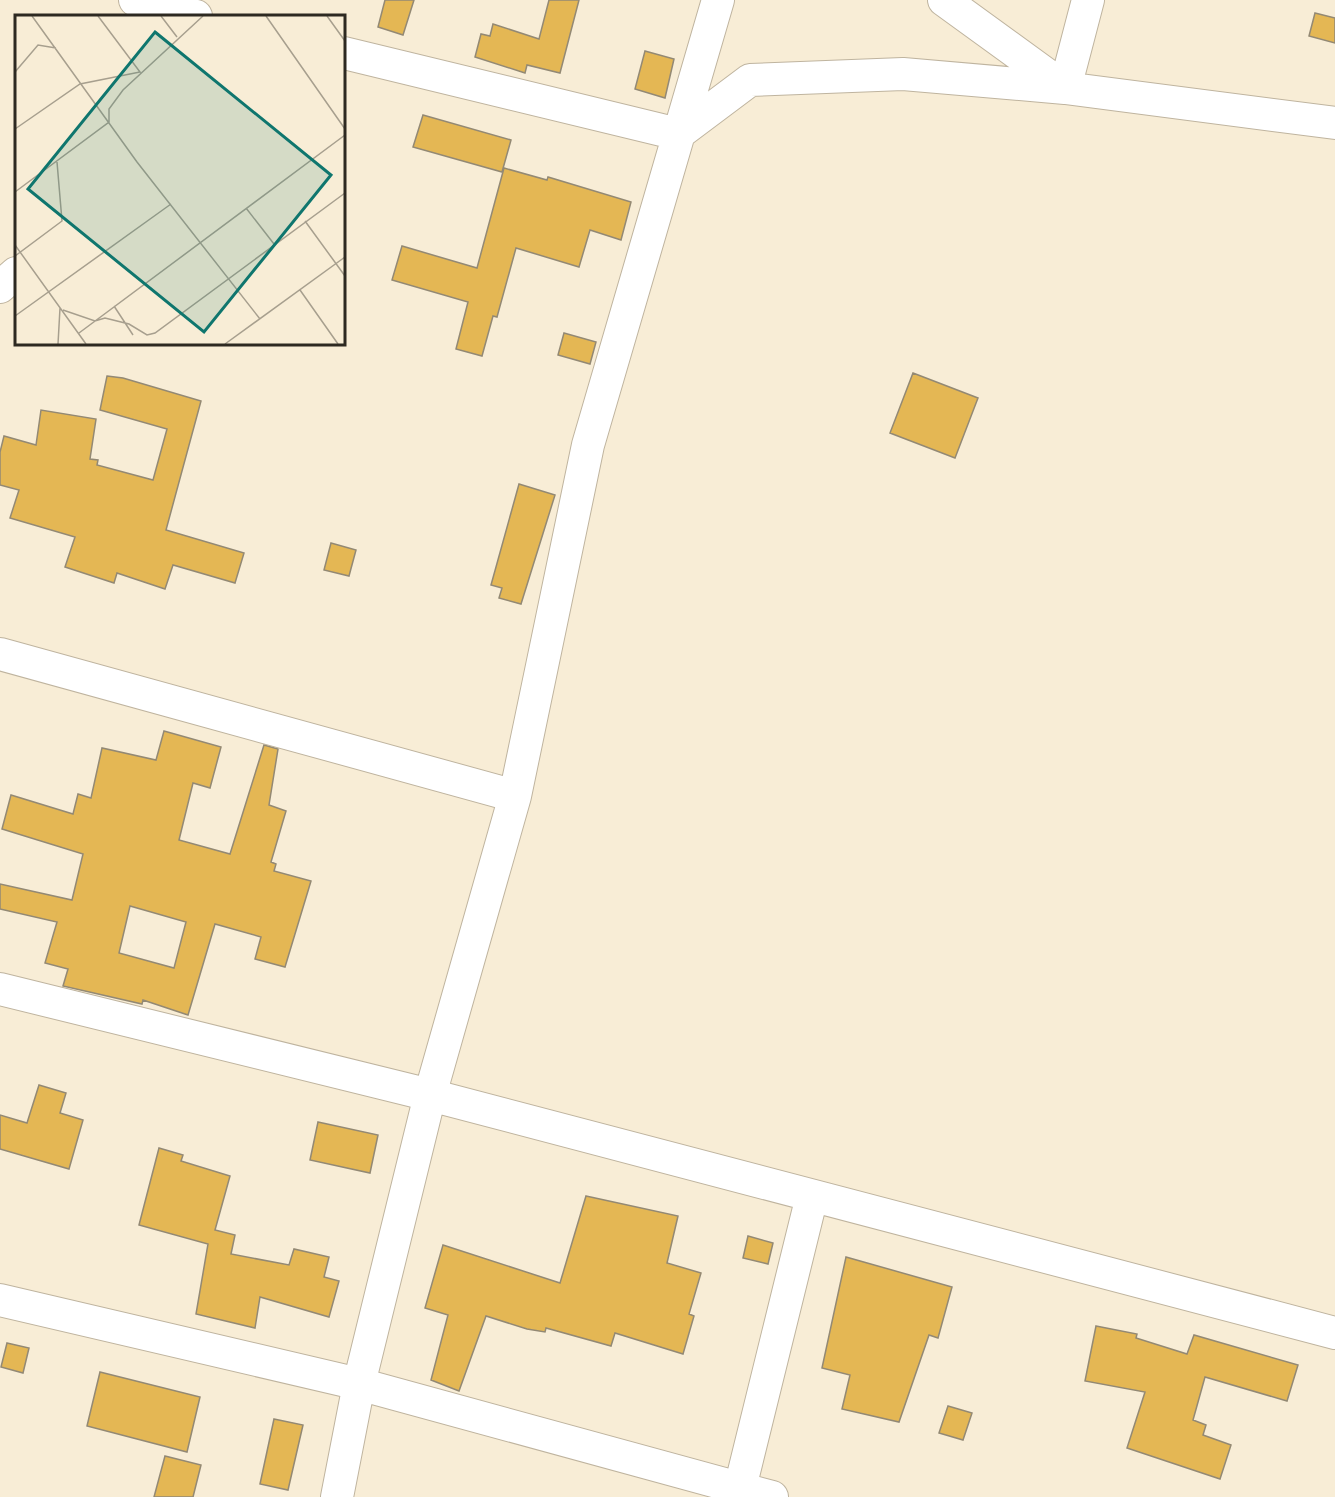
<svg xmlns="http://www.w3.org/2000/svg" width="1335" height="1497" font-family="'Sofia Sans Condensed',sans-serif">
	<rect width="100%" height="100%" fill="#f8edd6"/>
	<path fill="#e4b754" stroke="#938974" stroke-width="1.5" fill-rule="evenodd" d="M 385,0 L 414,0 L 403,35 L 378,27 Z
		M 549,0 L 579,0 L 560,73 L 527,65 L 525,73 L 475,57 L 481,34 L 490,36 L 493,24 L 539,39 Z
		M 1315,13 L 1335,18 L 1335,43 L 1309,36 Z
		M 645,51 L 674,59 L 665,98 L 635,89 Z
		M 423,115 L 511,140 L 502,172 L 413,147 Z
		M 504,168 L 547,180 L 548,177 L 631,202 L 621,240 L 590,230 L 579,267 L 516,248 L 497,317 L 493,316 L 482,356 L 456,349 L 468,302 L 392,280 L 402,246 L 477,268 Z
		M 564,333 L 596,342 L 590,364 L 558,355 Z
		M 913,373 L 978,398 L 955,458 L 890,433 Z
		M 107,376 L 123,378 L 201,401 L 166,530 L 244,553 L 235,583 L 173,565 L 165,589 L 117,573 L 114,583 L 65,567 L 75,537 L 10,518 L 19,490 L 0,485 L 0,452 L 4,436 L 36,445 L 41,410 L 96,419 L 90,459 L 98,460 L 97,465 L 153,480 L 167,429 L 100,410 Z
		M 519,484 L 555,495 L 521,604 L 499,598 L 502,588 L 491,585 Z
		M 331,543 L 356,550 L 349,576 L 324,570 Z
		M 164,731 L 221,747 L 210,788 L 193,783 L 179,840 L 230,854 L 264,745 L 278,749 L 269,805 L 286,811 L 271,862 L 276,864 L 274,871 L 311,881 L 285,967 L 255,959 L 261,937 L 215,924 L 188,1015 L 143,1000 L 142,1004 L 63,986 L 68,969 L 45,963 L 57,922 L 0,909 L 0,884 L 72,900 L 83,854 L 2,829 L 11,795 L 73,814 L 78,794 L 91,798 L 102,748 L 156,760 ZM 130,906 L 186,922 L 174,968 L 119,953 Z
		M 39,1085 L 66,1093 L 60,1113 L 83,1120 L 69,1169 L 0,1149 L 0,1115 L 27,1123 Z
		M 318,1122 L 378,1135 L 370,1173 L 310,1160 Z
		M 159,1148 L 183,1155 L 181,1161 L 230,1176 L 215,1230 L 235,1235 L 231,1254 L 289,1265 L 294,1249 L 329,1257 L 324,1277 L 339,1281 L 329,1317 L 260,1297 L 255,1328 L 196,1314 L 208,1244 L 139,1225 Z
		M 586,1196 L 678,1216 L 667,1263 L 701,1273 L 689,1314 L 694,1316 L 683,1354 L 615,1333 L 611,1346 L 546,1328 L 545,1332 L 527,1329 L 486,1316 L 459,1391 L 431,1380 L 448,1315 L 425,1308 L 443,1245 L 560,1283 Z
		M 748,1236 L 773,1243 L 768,1264 L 743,1258 Z
		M 846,1257 L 952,1287 L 938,1338 L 929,1335 L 899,1422 L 842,1409 L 850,1375 L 822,1368 Z
		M 1096,1326 L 1137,1334 L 1136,1338 L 1187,1354 L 1194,1335 L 1298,1365 L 1287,1401 L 1205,1377 L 1193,1420 L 1206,1425 L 1203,1435 L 1231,1445 L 1220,1479 L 1127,1448 L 1145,1392 L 1085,1381 Z
		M 7,1343 L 29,1348 L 23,1373 L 1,1367 Z
		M 100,1372 L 200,1397 L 187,1452 L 87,1426 Z
		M 948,1406 L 972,1413 L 963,1440 L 939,1433 Z
		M 274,1419 L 303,1425 L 288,1490 L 260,1484 Z
		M 165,1456 L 201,1465 L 193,1497 L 154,1497 Z"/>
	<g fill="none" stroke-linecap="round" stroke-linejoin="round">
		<defs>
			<path id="street" d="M 135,0 L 196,16
				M 944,0 L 1065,88 L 1088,0
				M 344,53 L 678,134 L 750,80 L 903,74 L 1065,88 L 1335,123
				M 0,287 L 16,273
				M 0,654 L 515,796
				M 0,989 L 430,1095 L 1335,1333
				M 0,1300 L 359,1384 L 772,1497
				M 740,1488 L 812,1196
				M 337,1497 L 359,1384 L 430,1095 L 515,796 L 588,445 L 718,0"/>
		</defs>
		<use href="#street" stroke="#bfb49f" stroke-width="34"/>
		<use href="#street" stroke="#fff" stroke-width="32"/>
	</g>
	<g transform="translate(15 15)">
		<rect width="330" height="330" fill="#f8edd6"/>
		<path fill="none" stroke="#a79f8e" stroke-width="1.5" d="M 17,1 L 122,147 L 245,304M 146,1 L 162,22M 251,1 L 330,114M 312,1 L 330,26M 0,57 L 23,30 L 41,33M 0,114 L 65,69 L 125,57 L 83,1M 0,177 L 94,107 L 94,94 L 108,75 L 188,1M 231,193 L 259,229M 290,206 L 330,261M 0,230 L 71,329M 0,241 L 47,206 L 42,147M 285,275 L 323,329M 99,291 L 118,320M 48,295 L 80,306 L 90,303 L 114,309 L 132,320 L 140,318 L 330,178M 0,301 L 156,189M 64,318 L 330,120M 43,329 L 45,293M 210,329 L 330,242"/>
		<path fill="#0f766e" fill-opacity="0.15" stroke="#0f766e" stroke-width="3" d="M 140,17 L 316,160 L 189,317 L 13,174 Z"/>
		<rect width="330" height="330" fill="none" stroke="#2d2921" stroke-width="3"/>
	</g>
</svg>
